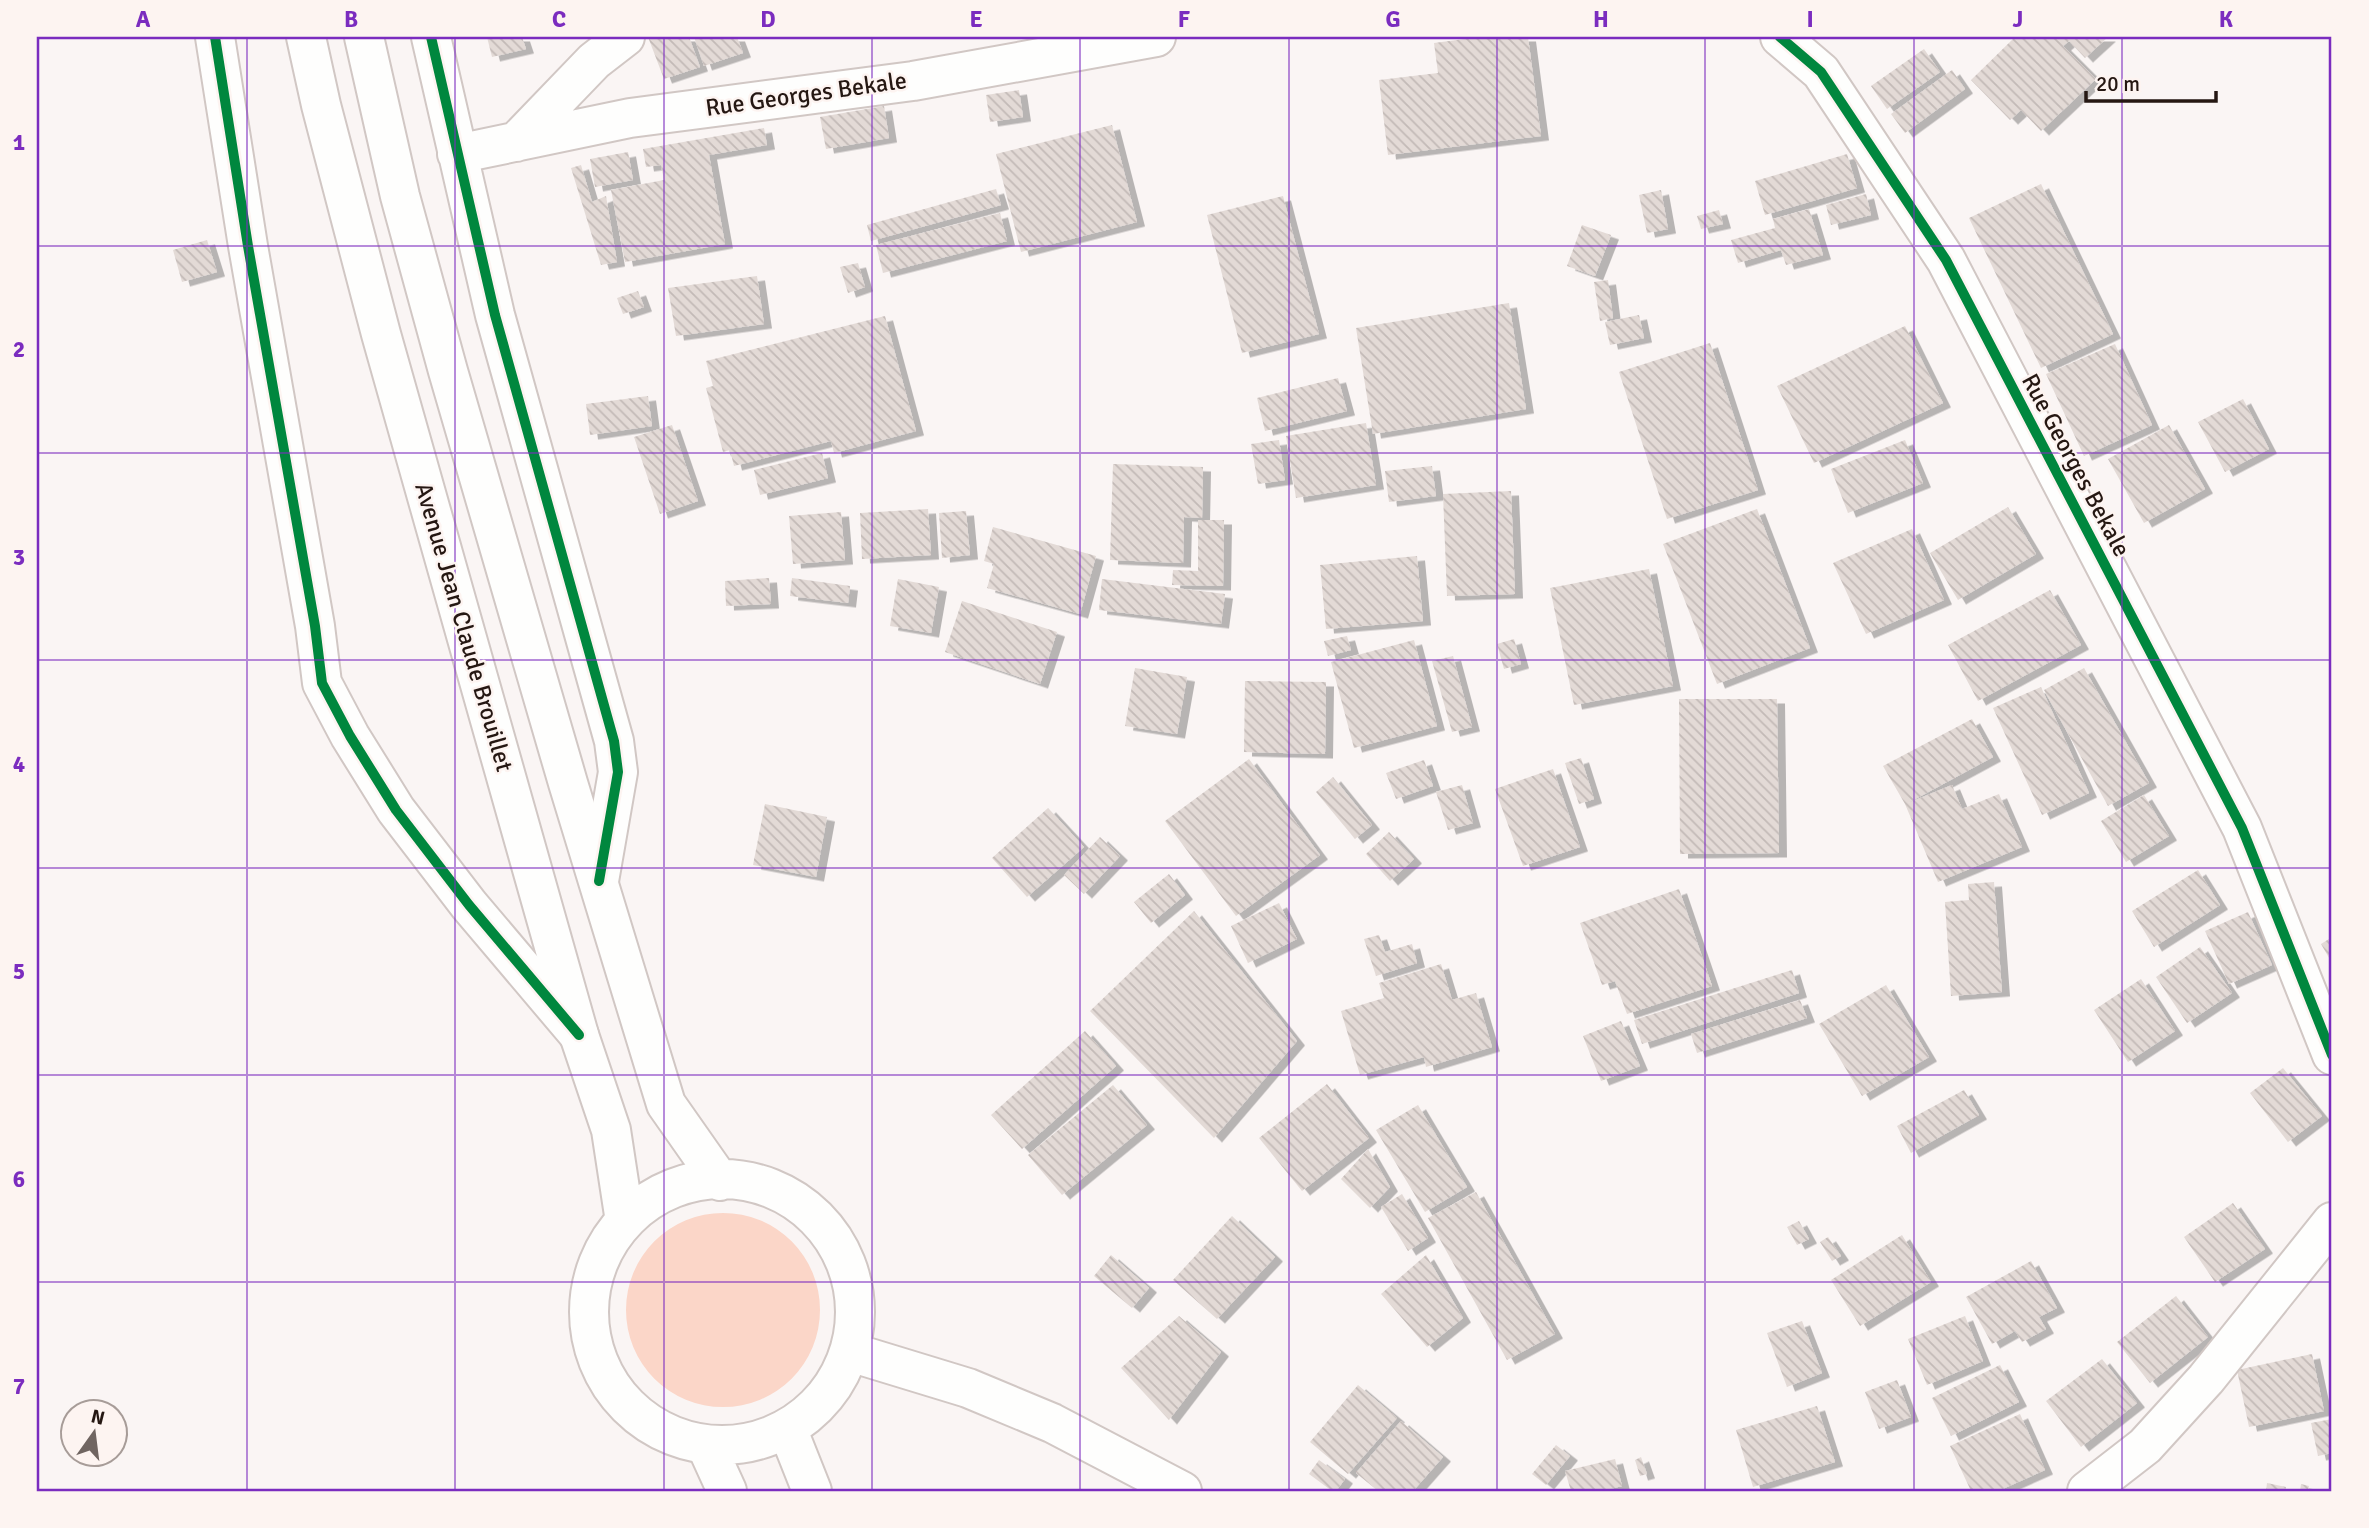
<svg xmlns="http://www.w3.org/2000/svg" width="2369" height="1528" font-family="Signika,sans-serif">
	<defs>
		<pattern id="building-back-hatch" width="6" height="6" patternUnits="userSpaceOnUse" patternTransform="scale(1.75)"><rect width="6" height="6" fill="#e3dad6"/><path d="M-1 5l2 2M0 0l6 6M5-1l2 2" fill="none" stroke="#c3bab7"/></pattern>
		<filter id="shadow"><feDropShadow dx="8" dy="4.5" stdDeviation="0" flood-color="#0004"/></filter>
	</defs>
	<rect width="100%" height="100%" fill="#faf5f4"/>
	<path fill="#fbd6c8" d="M626 1310a97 97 0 1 1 194 0a97 97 0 1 1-194 0Z"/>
	<path fill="url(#building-back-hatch)" filter="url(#shadow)" d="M 487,37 L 522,37 L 526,49 L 492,57 Z
		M 648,37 L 689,37 L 700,67 L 664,79 Z
		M 694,37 L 737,37 L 743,53 L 704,66 Z
		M 1480,37 L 1528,37 L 1541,136 L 1388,155 L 1379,80 L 1438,73 L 1434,43 Z
		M 2013,37 L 2108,37 L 2085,58 L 2069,41 L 2063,46 L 2096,79 L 2041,131 L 2021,110 L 2010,120 L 1971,80 L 2014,38 Z
		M 1924,49 L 1940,72 L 1887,109 L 1871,86 Z
		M 1952,70 L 1965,89 L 1905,133 L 1891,114 Z
		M 1019,90 L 1023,117 L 990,122 L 986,95 Z
		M 884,106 L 889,138 L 826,149 L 820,117 Z
		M 1112,125 L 1137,222 L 1021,252 L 996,154 Z
		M 764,128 L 767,145 L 709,155 L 725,244 L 625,262 L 611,190 L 664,180 L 661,165 L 646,167 L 643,149 Z
		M 628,152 L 633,180 L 595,187 L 590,159 Z
		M 1847,154 L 1857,188 L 1765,215 L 1755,181 Z
		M 581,165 L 592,202 L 606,196 L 617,262 L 601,265 L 571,168 Z
		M 2041,184 L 2113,334 L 2041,368 L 1969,218 Z
		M 996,189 L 1001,205 L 871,241 L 867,225 Z
		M 1661,190 L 1668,229 L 1647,233 L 1639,195 Z
		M 1866,194 L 1871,215 L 1831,225 L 1826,205 Z
		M 1283,196 L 1319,334 L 1242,353 L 1207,215 Z
		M 1809,209 L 1823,255 L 1786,265 L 1781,250 L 1738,263 L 1731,240 L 1775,228 L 1773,219 Z
		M 1719,210 L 1723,224 L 1701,229 L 1697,216 Z
		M 1000,213 L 1007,241 L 883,273 L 876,245 Z
		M 1582,225 L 1611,235 L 1595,276 L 1567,266 Z
		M 207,240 L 217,272 L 182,282 L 173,250 Z
		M 858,263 L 865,287 L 848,293 L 840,267 Z
		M 757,276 L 764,324 L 676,336 L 668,288 Z
		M 1608,280 L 1613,318 L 1600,321 L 1594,282 Z
		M 638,291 L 644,307 L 623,314 L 617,298 Z
		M 1509,303 L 1526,409 L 1373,434 L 1356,328 Z
		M 1639,315 L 1644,338 L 1610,345 L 1605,322 Z
		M 885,316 L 916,431 L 834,453 L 831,441 L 734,466 L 730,450 L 723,452 L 706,388 L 713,386 L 706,361 Z
		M 1905,326 L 1943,403 L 1814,463 L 1777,386 Z
		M 1710,343 L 1758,490 L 1667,519 L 1619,372 Z
		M 2115,344 L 2152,425 L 2084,456 L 2046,374 Z
		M 1338,378 L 1347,411 L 1265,431 L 1257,398 Z
		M 648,396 L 652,426 L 590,435 L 586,404 Z
		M 2243,399 L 2269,449 L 2225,472 L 2198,422 Z
		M 1366,423 L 1376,485 L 1296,498 L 1286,436 Z
		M 672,425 L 698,501 L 660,514 L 634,437 Z
		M 2169,425 L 2205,489 L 2144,523 L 2108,459 Z
		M 1279,440 L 1285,480 L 1258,484 L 1251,444 Z
		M 1905,440 L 1923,483 L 1848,513 L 1831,469 Z
		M 822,453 L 828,478 L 760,495 L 754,470 Z
		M 1113,464 L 1203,467 L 1202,518 L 1184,517 L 1183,563 L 1110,560 Z
		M 1432,466 L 1436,496 L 1389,502 L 1385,471 Z
		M 1511,491 L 1515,594 L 1447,596 L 1443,494 Z
		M 2008,507 L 2036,554 L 1958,600 L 1930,553 Z
		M 928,509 L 931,555 L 862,559 L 860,513 Z
		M 1757,509 L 1810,648 L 1717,684 L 1663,544 Z
		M 966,511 L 970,555 L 942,558 L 939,513 Z
		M 841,512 L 845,560 L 793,564 L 789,516 Z
		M 1198,520 L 1224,520 L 1223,586 L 1172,585 L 1173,570 L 1198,571 Z
		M 993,527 L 1096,556 L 1080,614 L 987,588 L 994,564 L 984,561 Z
		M 1912,529 L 1944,600 L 1866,634 L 1833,563 Z
		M 1417,556 L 1423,621 L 1326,629 L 1320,565 Z
		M 1649,569 L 1673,686 L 1574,705 L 1550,588 Z
		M 769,578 L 771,604 L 726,606 L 725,581 Z
		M 792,578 L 850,586 L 848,603 L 790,596 Z
		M 898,579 L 939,587 L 931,633 L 890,626 Z
		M 1102,579 L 1225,594 L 1221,624 L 1099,610 Z
		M 2050,590 L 2081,645 L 1978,701 L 1948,645 Z
		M 962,601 L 1057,632 L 1040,684 L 945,652 Z
		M 1347,636 L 1351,650 L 1328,656 L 1324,641 Z
		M 1514,639 L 1521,664 L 1504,669 L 1497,644 Z
		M 1414,640 L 1437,726 L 1354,748 L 1331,662 Z
		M 1453,656 L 1472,727 L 1452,732 L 1432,661 Z
		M 1135,668 L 1187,677 L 1177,734 L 1125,726 Z
		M 2084,668 L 2149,783 L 2108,806 L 2044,690 Z
		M 1245,681 L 1326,682 L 1325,754 L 1244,752 Z
		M 2041,687 L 2089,793 L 2042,815 L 1993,708 Z
		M 1679,699 L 1777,699 L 1779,853 L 1680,854 Z
		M 1972,719 L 1993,757 L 1908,803 L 1952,785 L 1962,809 L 1999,794 L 2022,847 L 1938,882 L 1905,804 L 1883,766 Z
		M 1581,758 L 1594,799 L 1579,804 L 1565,763 Z
		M 1249,759 L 1320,855 L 1236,916 L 1165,821 Z
		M 1424,760 L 1433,786 L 1396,799 L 1386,773 Z
		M 1553,769 L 1580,847 L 1523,866 L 1495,789 Z
		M 1333,777 L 1372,825 L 1355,839 L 1316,792 Z
		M 1462,785 L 1473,823 L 1448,830 L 1436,792 Z
		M 2144,795 L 2169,836 L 2126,862 L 2101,821 Z
		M 765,804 L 827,817 L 816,877 L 753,865 Z
		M 1048,808 L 1084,847 L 1027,897 L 992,858 Z
		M 1389,832 L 1414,859 L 1390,881 L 1366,854 Z
		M 1100,837 L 1120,856 L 1084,894 L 1064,875 Z
		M 2198,870 L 2220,905 L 2154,947 L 2132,911 Z
		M 1169,874 L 1185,895 L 1151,923 L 1134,902 Z
		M 1994,882 L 2002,992 L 1951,996 L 1945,902 L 1969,900 L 1968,884 Z
		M 1679,889 L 1712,986 L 1627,1014 L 1615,981 L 1602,985 L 1580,923 Z
		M 1279,903 L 1297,939 L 1248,963 L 1231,926 Z
		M 1194,911 L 1297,1041 L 1214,1138 L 1090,1011 Z
		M 2248,912 L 2272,965 L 2229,984 L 2205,931 Z
		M 1379,935 L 1385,952 L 1412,944 L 1417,963 L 1376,976 L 1364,939 Z
		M 2332,937 L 2332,963 L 2321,944 Z
		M 2200,947 L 2232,993 L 2187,1023 L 2156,977 Z
		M 1441,964 L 1452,1000 L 1476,993 L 1492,1047 L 1426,1067 L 1424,1057 L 1360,1075 L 1341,1011 L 1384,998 L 1379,983 Z
		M 1792,970 L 1799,993 L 1642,1044 L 1634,1020 Z
		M 2141,979 L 2175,1031 L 2128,1062 L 2094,1010 Z
		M 1886,985 L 1929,1057 L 1862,1096 L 1819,1024 Z
		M 1800,1000 L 1807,1018 L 1697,1053 L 1691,1034 Z
		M 1621,1021 L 1640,1066 L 1601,1081 L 1583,1036 Z
		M 1085,1031 L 1116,1066 L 1022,1149 L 991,1115 Z
		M 2283,1068 L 2322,1116 L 2288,1142 L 2250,1093 Z
		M 1327,1084 L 1369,1138 L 1302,1191 L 1259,1138 Z
		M 1113,1085 L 1147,1125 L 1062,1195 L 1028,1155 Z
		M 1964,1090 L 1979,1115 L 1911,1153 L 1897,1126 Z
		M 1418,1105 L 1467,1187 L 1425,1212 L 1376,1130 Z
		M 1368,1149 L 1390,1187 L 1370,1208 L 1341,1179 Z
		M 1476,1192 L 1555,1334 L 1507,1360 L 1428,1218 Z
		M 1402,1194 L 1428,1238 L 1408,1251 L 1381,1207 Z
		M 2233,1203 L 2265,1249 L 2215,1282 L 2184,1237 Z
		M 1232,1216 L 1275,1257 L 1217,1319 L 1173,1280 Z
		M 1799,1221 L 1809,1239 L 1797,1245 L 1787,1227 Z
		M 1902,1235 L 1931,1282 L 1860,1326 L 1831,1280 Z
		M 1828,1237 L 1841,1256 L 1832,1261 L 1820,1242 Z
		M 1111,1255 L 1149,1288 L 1132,1308 L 1094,1276 Z
		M 1426,1255 L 1463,1318 L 1427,1347 L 1381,1294 Z
		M 2031,1261 L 2057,1308 L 2039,1317 L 2046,1329 L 2022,1342 L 2015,1331 L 1992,1344 L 1966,1297 Z
		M 2176,1296 L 2208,1337 L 2150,1383 L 2117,1342 Z
		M 1179,1316 L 1221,1352 L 1169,1420 L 1121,1368 Z
		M 1965,1316 L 1983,1361 L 1927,1385 L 1908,1339 Z
		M 1802,1321 L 1822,1373 L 1787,1387 L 1767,1333 Z
		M 2312,1354 L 2324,1411 L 2249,1427 L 2237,1370 Z
		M 2102,1359 L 2137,1403 L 2081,1447 L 2046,1401 Z
		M 2000,1365 L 2019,1402 L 1951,1436 L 1932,1398 Z
		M 1897,1380 L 1911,1417 L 1879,1429 L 1865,1392 Z
		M 1358,1385 L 1397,1418 L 1348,1474 L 1310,1442 Z
		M 1817,1406 L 1835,1462 L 1753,1487 L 1736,1430 Z
		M 2020,1414 L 2045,1470 L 1998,1491 L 1971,1491 L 1950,1446 Z
		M 2332,1419 L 2332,1453 L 2318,1456 L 2311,1423 Z
		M 1401,1421 L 1443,1457 L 1413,1491 L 1378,1491 L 1356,1473 Z
		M 1556,1445 L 1570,1456 L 1546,1485 L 1532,1474 Z
		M 1641,1457 L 1647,1474 L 1640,1476 L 1635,1460 Z
		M 1615,1459 L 1622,1486 L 1602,1491 L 1571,1491 L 1565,1471 Z
		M 1319,1460 L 1345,1479 L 1336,1491 L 1332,1491 L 1309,1474 Z
		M 2267,1483 L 2286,1487 L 2285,1491 L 2266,1491 Z
		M 2301,1484 L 2309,1486 L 2308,1491 L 2300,1491 Z"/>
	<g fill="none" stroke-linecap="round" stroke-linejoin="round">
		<defs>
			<path id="minor" d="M 215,37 L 248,246 L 315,626 L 322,683 L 350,736 L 396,810 L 469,905 L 579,1035
				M 431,37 L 495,315 L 614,741 L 618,772 L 599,881
				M 1780,37 L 1821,72 L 1946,260 L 2242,828 L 2332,1055
				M 516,142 L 594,61 L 625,37
				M 457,154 L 630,118 L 913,81 L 1156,37
				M 850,1352 L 968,1388 L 1052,1423 L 1182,1491
				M 2087,1491 L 2145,1446 L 2206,1379 L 2332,1222"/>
			<path id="primary" d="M 306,37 L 321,105 L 381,334 L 579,1035 L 611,1130 L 624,1215
				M 364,37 L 400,196 L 448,371 L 568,783 L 666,1104 L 720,1181
				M589 1312a133 133 0 1 1 266 0a133 133 0 1 1-266 0Z
				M 787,1428 L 812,1491
				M 706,1445 L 727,1491"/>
		</defs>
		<use href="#minor" stroke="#d1c7c4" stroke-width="42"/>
		<use href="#primary" stroke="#d1c7c4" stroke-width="42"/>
		<use href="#minor" stroke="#fefefd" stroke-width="38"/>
		<use href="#primary" stroke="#fefefd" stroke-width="38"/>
		<defs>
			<path id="cycleway" d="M 215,37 L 248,246 L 315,626 L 322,683 L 350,736 L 396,810 L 469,905 L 579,1035
				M 431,37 L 495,315 L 614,741 L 618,772 L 599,881
				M 1780,37 L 1821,72 L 1946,260 L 2242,828 L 2332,1055"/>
		</defs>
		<use href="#cycleway" stroke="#fdf4f1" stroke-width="15"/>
		<use href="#cycleway" stroke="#00873e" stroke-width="10"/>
	</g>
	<path fill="none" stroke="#7b2cbf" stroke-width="2" stroke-opacity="0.55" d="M 247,37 L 247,1491M 455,37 L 455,1491M 664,37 L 664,1491M 872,37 L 872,1491M 1080,37 L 1080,1491M 1289,37 L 1289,1491M 1497,37 L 1497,1491M 1705,37 L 1705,1491M 1914,37 L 1914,1491M 2122,37 L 2122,1491M 37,246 L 2332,246M 37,453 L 2332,453M 37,660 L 2332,660M 37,868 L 2332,868M 37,1075 L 2332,1075M 37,1282 L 2332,1282"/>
	<g text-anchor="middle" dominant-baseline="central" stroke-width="5" stroke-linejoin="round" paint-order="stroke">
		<g font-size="24" fill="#251712" stroke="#fdf4f1">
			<text transform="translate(806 94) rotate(-8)">Rue Georges Bekale</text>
			<text transform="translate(2076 465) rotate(62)">Rue Georges Bekale</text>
			<text transform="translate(464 627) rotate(74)">Avenue Jean Claude Brouillet</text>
		</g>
	</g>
	<rect width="2369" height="1528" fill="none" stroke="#fdf4f1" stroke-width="77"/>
	<g transform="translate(94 1433) rotate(14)"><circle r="33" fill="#fdf4f1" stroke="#a79c98" stroke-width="2"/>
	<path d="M0-5L12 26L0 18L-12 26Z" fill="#706561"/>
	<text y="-10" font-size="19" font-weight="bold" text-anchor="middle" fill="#251712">N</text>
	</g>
	<path d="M2086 91v10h130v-10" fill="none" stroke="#251712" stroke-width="3.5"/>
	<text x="2096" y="91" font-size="21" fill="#251712" stroke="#fdf4f1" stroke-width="5" paint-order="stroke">20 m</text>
	<rect x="38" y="38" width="2292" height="1452" fill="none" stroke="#7b2cbf" stroke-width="2.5"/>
	<g font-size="23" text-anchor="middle" font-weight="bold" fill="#7b2cbf">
		<text x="143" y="27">A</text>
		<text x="351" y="27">B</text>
		<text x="559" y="27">C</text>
		<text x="768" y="27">D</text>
		<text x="976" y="27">E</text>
		<text x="1184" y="27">F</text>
		<text x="1393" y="27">G</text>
		<text x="1601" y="27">H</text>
		<text x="1810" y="27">I</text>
		<text x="2018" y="27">J</text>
		<text x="2226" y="27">K</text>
		<text x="19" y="150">1</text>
		<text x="19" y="357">2</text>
		<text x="19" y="565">3</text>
		<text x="19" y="772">4</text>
		<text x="19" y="979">5</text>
		<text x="19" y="1187">6</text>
		<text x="19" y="1394">7</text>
	</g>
</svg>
